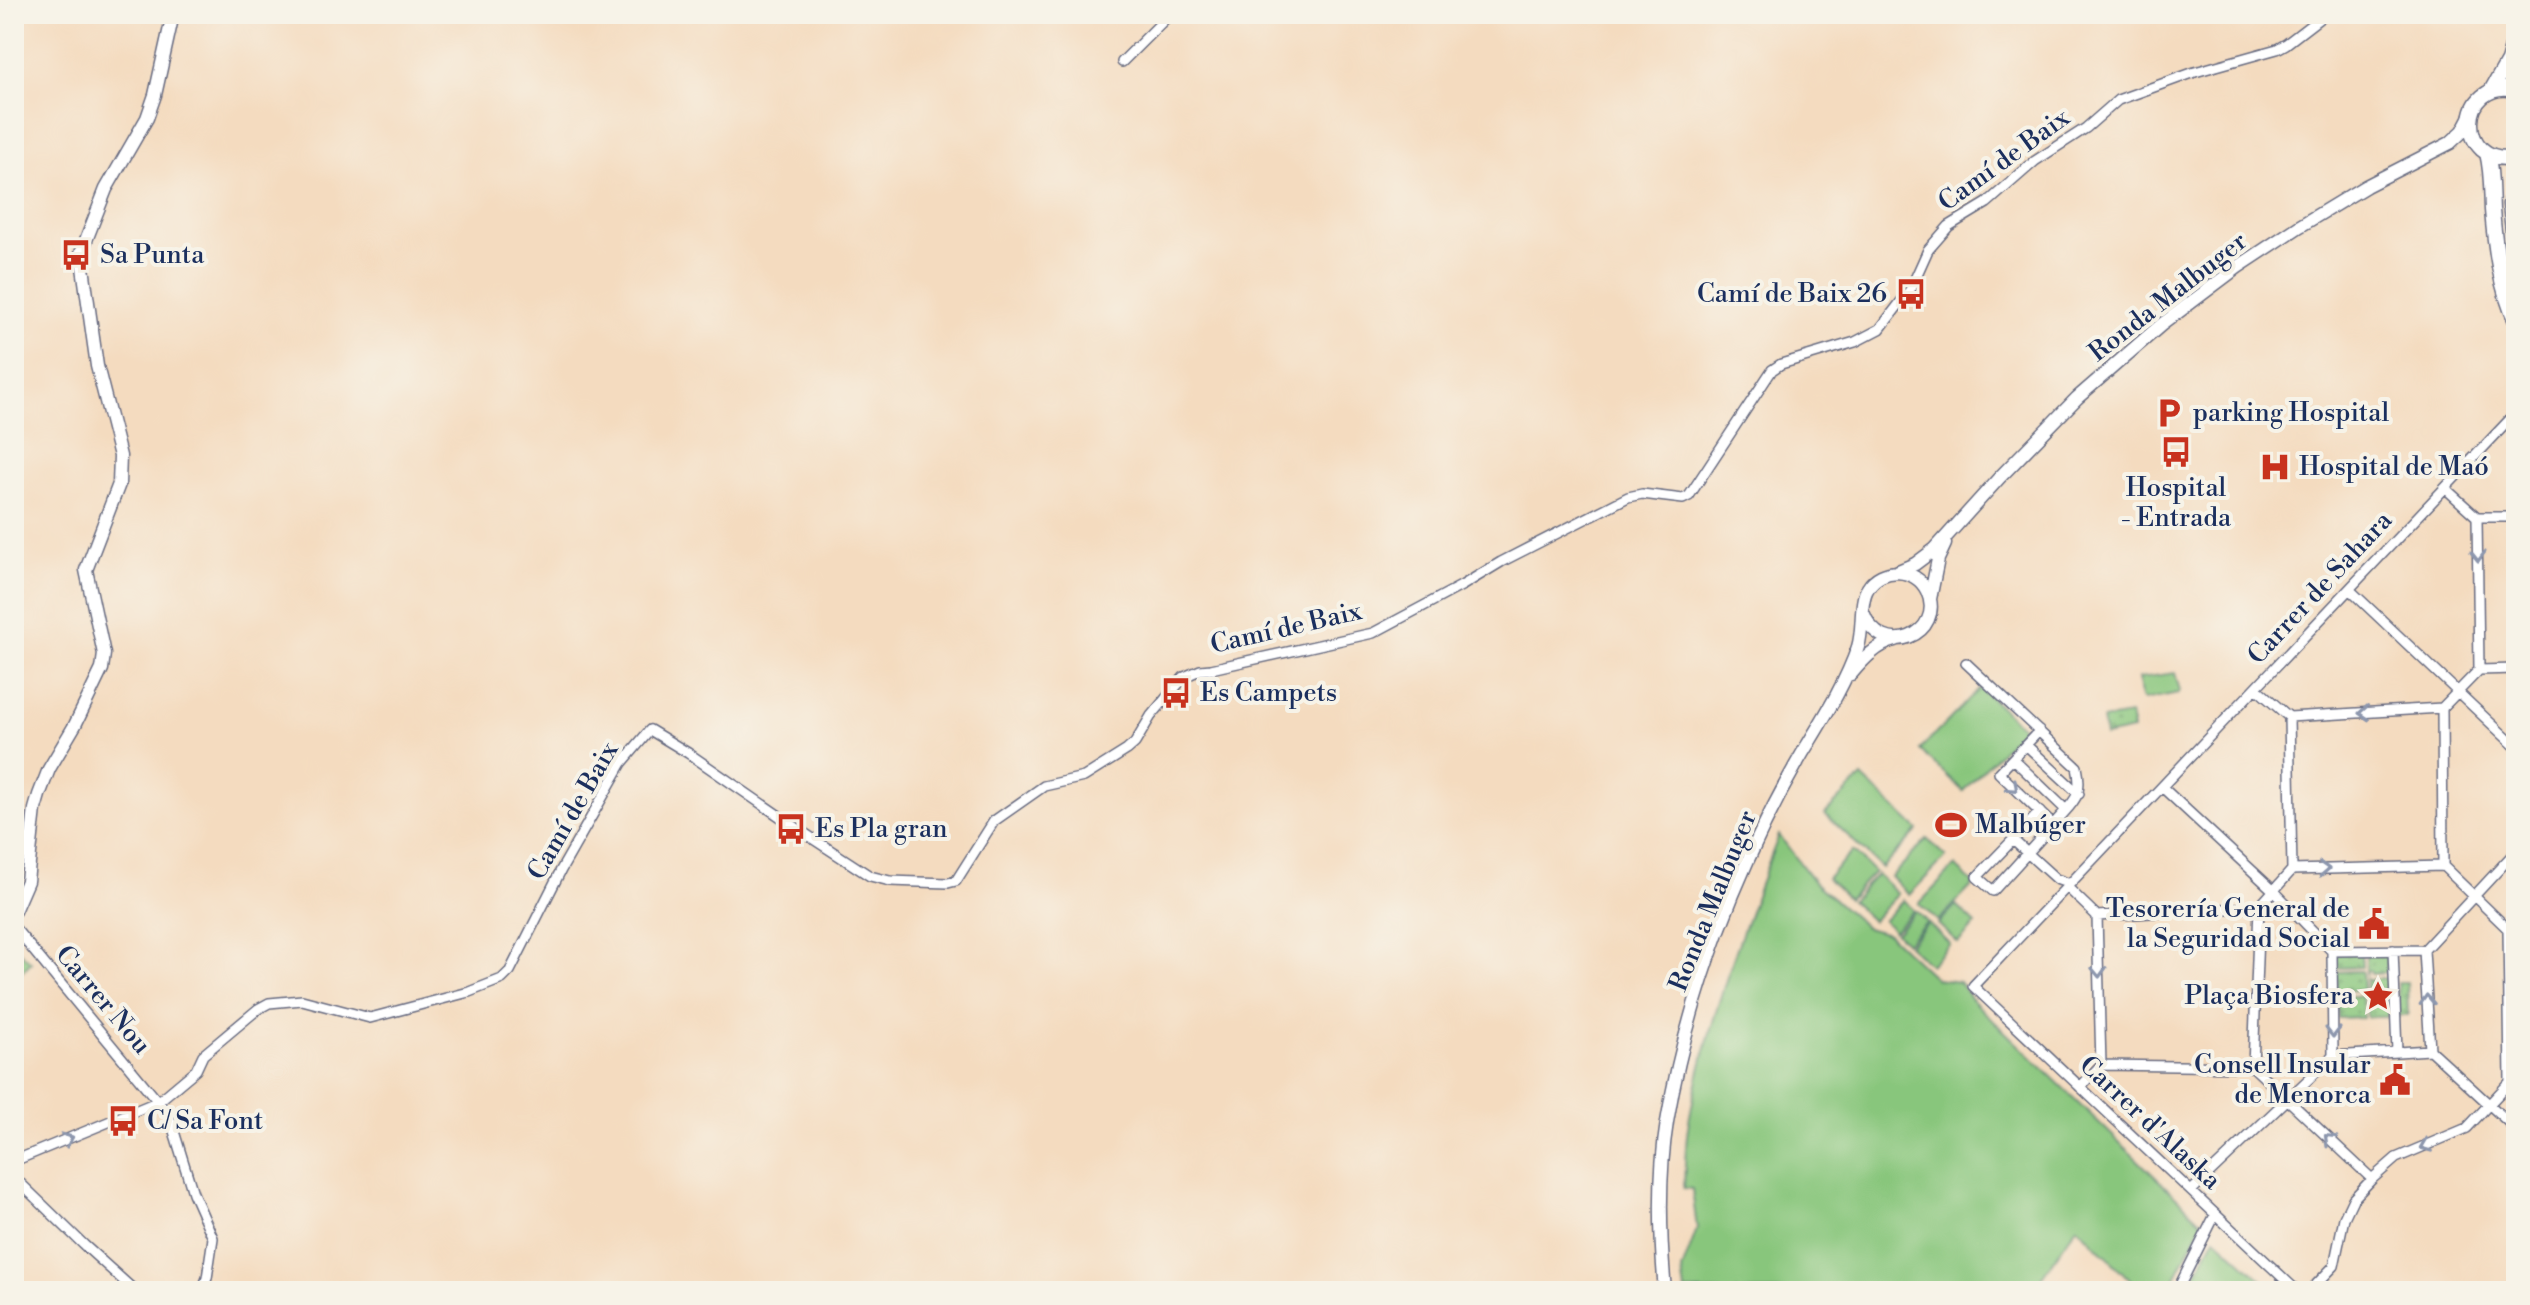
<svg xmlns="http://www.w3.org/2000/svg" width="2530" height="1305" font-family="'Libre Bodoni',serif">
	<defs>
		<pattern id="park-dots" width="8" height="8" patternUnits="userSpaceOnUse" patternTransform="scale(2)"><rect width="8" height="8" fill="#88c67c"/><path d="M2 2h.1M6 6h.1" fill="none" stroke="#6ea169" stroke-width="1.8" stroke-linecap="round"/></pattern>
	</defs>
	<rect width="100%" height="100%" fill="#f7f3e8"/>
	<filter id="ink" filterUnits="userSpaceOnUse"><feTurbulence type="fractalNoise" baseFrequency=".0125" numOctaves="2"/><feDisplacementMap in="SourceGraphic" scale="16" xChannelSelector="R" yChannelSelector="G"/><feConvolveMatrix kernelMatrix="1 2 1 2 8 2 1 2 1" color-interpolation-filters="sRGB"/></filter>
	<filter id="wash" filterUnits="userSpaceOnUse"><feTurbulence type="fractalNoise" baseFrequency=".006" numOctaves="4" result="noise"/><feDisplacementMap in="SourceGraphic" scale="32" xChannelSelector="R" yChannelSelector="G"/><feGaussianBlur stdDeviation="1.8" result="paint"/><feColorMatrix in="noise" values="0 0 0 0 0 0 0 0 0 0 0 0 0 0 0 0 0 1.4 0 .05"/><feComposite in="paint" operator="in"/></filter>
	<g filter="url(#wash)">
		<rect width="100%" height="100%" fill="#f4dbbf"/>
		<path fill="#88c67c" stroke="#527a6d" stroke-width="2" d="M 2175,673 L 2180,691 L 2178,693 L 2144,700 L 2141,698 L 2139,678 Z
			M 1980,688 L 2023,728 L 1963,791 L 1920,750 Z
			M 1862,777 L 1918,830 L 1882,868 L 1825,814 Z
			M 1779,835 L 1815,883 L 1867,928 L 1888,934 L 1936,979 L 1959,982 L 1970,998 L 2203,1223 L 2168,1291 L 2141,1291 L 2077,1226 L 2032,1291 L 1685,1291 L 1682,1270 L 1697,1229 L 1692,1189 L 1684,1188 C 1685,1166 1685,1143 1689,1121 C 1707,1023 1743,928 1779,835 Z
			M 1927,839 L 1946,857 L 1909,895 L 1891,877 Z
			M 1853,851 L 1874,872 L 1848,899 L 1827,878 Z
			M 1955,866 L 1974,884 L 1938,921 L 1919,904 Z
			M 1877,874 L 1898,894 L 1872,921 L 1851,901 Z
			M 1903,900 L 1914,910 L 1894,931 L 1883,921 Z
			M 1956,905 L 1976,924 L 1958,943 L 1938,924 Z
			M 1916,911 L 1927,922 L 1906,943 L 1896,933 Z
			M 1928,923 L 1950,944 L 1930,965 L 1908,945 Z
			M 14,947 L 31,962 L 18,976 L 14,973 Z
			M 2215,1237 L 2274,1291 L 2187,1291 Z"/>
		<path fill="url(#park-dots)" stroke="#527a6d" stroke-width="2" d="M 2130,715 L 2133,730 L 2105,736 L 2102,720 Z
			M 2361,953 L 2362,967 L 2336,968 L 2336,954 Z
			M 2366,953 L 2386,953 L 2386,973 L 2371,974 L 2371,971 L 2368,971 L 2366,974 Z
			M 2362,971 L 2363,990 L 2337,991 L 2336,972 Z
			M 2366,979 L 2371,981 L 2372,979 L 2387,979 L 2388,1017 L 2367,1017 Z
			M 2398,982 L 2407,982 L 2408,1016 L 2399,1016 Z
			M 2337,996 L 2362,996 L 2363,1017 L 2338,1018 Z"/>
	</g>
	<g filter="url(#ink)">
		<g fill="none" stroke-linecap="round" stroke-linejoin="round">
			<defs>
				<path id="street" d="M 1122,62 L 1170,14
					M 2445,488 L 2477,517
					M 2349,589 L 2516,747
					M 1966,663 L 2077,767 C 2084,799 2072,802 2053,825 L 1999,773 L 2039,731
					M 2479,670 L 2477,517 L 2516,517
					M 2256,688 L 2289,717
					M 2442,708 L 2443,866 L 2292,870 L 2289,717 L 2442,708 L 2479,670 L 2516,669
					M 2026,745 L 2079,794
					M 2013,759 L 2066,810
					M 2162,787 L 2274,891 L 2332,951
					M 2040,812 L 1977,877 L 1993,891 L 2053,825
					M 2013,840 L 2056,879 L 2070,884
					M 2443,866 L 2508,929
					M 2067,887 L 2097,916
					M 2259,907 L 2097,916 L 2101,1065 L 2253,1067 L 2259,907 L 2292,870
					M 14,927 L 169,1115 L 193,1193 L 213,1238 L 207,1278 L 202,1291
					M 2393,950 L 2397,1052
					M 2424,950 L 2516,851
					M 2424,950 L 2430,1050
					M 2332,951 L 2333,1056
					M 2332,951 L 2424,950
					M 2430,1050 L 2516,1129
					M 2333,1056 L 2430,1050
					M 2253,1067 L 2372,1179
					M 2513,1082 L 2510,1082 L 2508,929 L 2516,929
					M 2080,1087 L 2101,1065
					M 14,1161 L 159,1101 L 196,1070 L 203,1055 L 258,1009 L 269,1003 L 302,1000 L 370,1018 L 469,992 L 502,979 L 510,971 L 561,870 L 622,763 L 650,730 L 688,753 L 801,831 L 870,876 L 890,881 L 948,883 L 956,881 L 994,821 L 1044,786 L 1084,777 L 1127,750 L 1135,743 L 1151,716 L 1184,677 L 1200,670 L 1211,669 L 1373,633 L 1463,585 L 1501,562 L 1628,497 L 1642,494 L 1683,499 L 1689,496 L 1772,370 L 1781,364 L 1855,342 L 1880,329 L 1910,290 L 1928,250 L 1949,226 L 1987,203 L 2035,161 L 2086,128 L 2118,100 L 2195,72 L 2277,49 L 2286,44 L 2325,14
					M 14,1177 L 84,1245 L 135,1291
					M 2191,1191 L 2333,1056
					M 2177,1291 L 2215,1215
					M 2297,1291 L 1973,986 L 2516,413
					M 2310,1291 L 2334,1266 L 2344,1218 L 2353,1199 L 2372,1179 L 2396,1158 L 2467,1128 L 2510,1082"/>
				<path id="secondary" d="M 1896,572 L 1915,564 L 1935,549 L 2000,477 L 2077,398 L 2161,325 L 2238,267 L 2300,226 L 2366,186 L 2450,143 L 2463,131 L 2471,116
					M 1930,599 L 1938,559 L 1945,544
					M 1851,674 C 1863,660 1877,644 1896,640
					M 14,911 L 27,881 L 35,809 L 39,795 L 49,769 L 75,725 L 102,669 L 104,654 L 86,570 L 119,484 L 120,456 L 97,366 L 81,253 L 106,189 L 147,118 L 155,95 L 173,14
					M 1665,1291 C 1660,1236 1658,1177 1667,1122 C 1688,995 1738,865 1802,754 C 1823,719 1845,685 1858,647 C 1864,628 1859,601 1868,588 C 1881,566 1916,567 1927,591 C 1947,634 1881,663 1863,612"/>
				<path id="primary" d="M 2516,90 C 2457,77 2455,168 2516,157
					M 2491,91 L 2508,61 L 2516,33
					M 2487,153 C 2492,172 2491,190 2492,210 C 2495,247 2500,288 2516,321
					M 2516,176 L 2510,204 L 2516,257"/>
			</defs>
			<use href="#street" stroke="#676b80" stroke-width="12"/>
			<use href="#secondary" stroke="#676b80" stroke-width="15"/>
			<use href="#primary" stroke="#676b80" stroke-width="17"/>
			<use href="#street" stroke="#fff" stroke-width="9"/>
			<use href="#secondary" stroke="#fff" stroke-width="12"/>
			<use href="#primary" stroke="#fff" stroke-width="14"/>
		</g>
		<defs><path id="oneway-chevron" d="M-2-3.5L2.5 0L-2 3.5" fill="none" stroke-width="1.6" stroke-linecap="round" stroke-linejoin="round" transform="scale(2)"/></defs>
		<g stroke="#8d97ae">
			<use href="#oneway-chevron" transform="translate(2478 556) rotate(89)"/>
			<use href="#oneway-chevron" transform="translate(2364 713) rotate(177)"/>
			<use href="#oneway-chevron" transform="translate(2013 787) rotate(43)"/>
			<use href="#oneway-chevron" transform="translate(2324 869) rotate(-2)"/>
			<use href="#oneway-chevron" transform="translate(2099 972) rotate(88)"/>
			<use href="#oneway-chevron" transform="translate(2427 1000) rotate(-93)"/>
			<use href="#oneway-chevron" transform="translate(2333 1032) rotate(90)"/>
			<use href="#oneway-chevron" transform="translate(68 1139) rotate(-22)"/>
			<use href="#oneway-chevron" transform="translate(2329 1139) rotate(-136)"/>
			<use href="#oneway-chevron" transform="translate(2425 1146) rotate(158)"/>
		</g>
	</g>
	<defs>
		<symbol id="bus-bare" viewBox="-9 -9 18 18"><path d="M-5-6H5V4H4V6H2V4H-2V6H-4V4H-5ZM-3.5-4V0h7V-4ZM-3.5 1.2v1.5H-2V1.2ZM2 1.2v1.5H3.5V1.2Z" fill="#c8321e" stroke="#f7f3e8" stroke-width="2.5" paint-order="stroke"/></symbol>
		<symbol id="parking-bare" viewBox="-9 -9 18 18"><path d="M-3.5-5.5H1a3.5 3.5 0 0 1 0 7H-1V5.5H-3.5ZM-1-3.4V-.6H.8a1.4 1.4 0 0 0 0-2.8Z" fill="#c8321e" stroke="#f7f3e8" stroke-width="2.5" paint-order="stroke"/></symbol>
		<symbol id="hospital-bare" viewBox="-9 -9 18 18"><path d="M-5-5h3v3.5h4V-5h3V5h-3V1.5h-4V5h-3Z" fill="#c8321e" stroke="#f7f3e8" stroke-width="2.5" paint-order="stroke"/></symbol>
		<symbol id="stadium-bare" viewBox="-9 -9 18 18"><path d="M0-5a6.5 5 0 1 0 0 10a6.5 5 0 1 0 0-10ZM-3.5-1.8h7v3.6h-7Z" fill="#c8321e" stroke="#f7f3e8" stroke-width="2.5" paint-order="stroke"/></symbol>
		<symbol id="civic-bare" viewBox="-9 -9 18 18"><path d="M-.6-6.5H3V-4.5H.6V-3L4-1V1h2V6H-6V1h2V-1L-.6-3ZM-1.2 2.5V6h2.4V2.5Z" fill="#c8321e" stroke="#f7f3e8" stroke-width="2.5" paint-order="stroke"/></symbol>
		<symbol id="sight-bare" viewBox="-9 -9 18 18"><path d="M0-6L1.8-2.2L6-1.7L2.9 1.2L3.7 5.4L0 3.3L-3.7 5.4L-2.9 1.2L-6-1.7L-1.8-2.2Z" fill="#c8321e" stroke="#f7f3e8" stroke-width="2.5" paint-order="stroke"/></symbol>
	</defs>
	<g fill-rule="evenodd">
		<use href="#bus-bare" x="54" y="233" width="44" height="44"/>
		<use href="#bus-bare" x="1889" y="272" width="44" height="44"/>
		<use href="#parking-bare" x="2147" y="391" width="44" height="44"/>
		<use href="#bus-bare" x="2154" y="430" width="44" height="44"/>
		<use href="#hospital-bare" x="2253" y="445" width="44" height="44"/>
		<use href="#bus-bare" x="1154" y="671" width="44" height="44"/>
		<use href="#stadium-bare" x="1929" y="803" width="44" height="44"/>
		<use href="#bus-bare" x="769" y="807" width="44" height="44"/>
		<use href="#civic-bare" x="2352" y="902" width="44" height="44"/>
		<use href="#sight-bare" x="2356" y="974" width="44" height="44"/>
		<use href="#civic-bare" x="2373" y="1058" width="44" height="44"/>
		<use href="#bus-bare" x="101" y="1099" width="44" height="44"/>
	</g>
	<g text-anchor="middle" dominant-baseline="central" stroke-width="8" stroke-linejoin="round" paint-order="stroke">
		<g font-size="26" fill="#1b2f5e" stroke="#f7f3e8">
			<text transform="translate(2004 160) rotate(-36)">Camí de Baix</text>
			<text transform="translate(2168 297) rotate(-38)">Ronda Malbuger</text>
			<text transform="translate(2320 588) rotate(-47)">Carrer de Sahara</text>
			<text transform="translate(1286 628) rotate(-13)">Camí de Baix</text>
			<text transform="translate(573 811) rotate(-60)">Camí de Baix</text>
			<text transform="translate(1713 901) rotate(-68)">Ronda Malbuger</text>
			<text transform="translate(103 1000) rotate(50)">Carrer Nou</text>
			<text transform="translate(2150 1123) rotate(43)">Carrer d'Alaska</text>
		</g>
		<g font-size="26" fill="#1b2f5e" stroke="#f7f3e8" text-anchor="start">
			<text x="100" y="255">Sa Punta</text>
			<text x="1887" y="294" text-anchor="end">Camí de Baix 26</text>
			<text x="2193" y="413">parking Hospital</text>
			<text x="2299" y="467">Hospital de Maó</text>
			<text x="2176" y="488" text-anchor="middle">Hospital<tspan x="2176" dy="30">- Entrada</tspan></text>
			<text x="1200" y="693">Es Campets</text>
			<text x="1975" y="825">Malbúger</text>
			<text x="815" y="829">Es Pla gran</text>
			<text x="2350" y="909" text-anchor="end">Tesorería General de<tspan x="2350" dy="30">la Seguridad Social</tspan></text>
			<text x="2354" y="996" text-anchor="end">Plaça Biosfera</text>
			<text x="2371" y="1065" text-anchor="end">Consell Insular<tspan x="2371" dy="30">de Menorca</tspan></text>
			<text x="147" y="1121">C/ Sa Font</text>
		</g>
	</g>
	<rect width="2530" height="1305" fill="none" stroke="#f7f3e8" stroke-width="48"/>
</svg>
